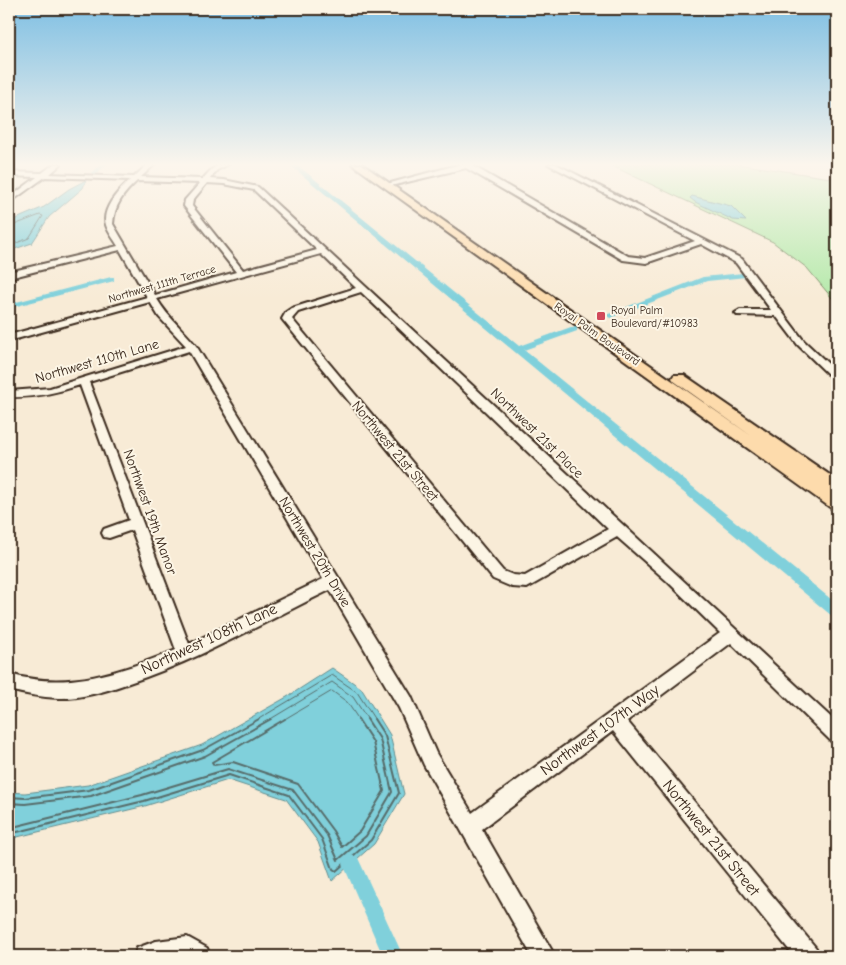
<svg xmlns="http://www.w3.org/2000/svg" width="846" height="965" font-family="'Comic Neue',sans-serif">
	<rect width="100%" height="100%" fill="#f8ebd6"/>
	<filter id="ink" filterUnits="userSpaceOnUse"><feTurbulence type="fractalNoise" baseFrequency=".02" numOctaves="2"/><feDisplacementMap in="SourceGraphic" scale="10" xChannelSelector="R" yChannelSelector="G"/><feConvolveMatrix kernelMatrix="1 2 1 2 8 2 1 2 1" color-interpolation-filters="sRGB"/></filter>
	<g filter="url(#ink)">
		<path fill="#b4e9aa" stroke="#788a64" d="M 608,164 L 738,164 L 837,179 L 837,304 L 807,268 L 773,242 Z"/>
		<path fill="#80d0db" stroke="#648e8f" d="M 86,180 L 83,188 L 49,217 L 32,243 L 9,251 L 9,222 L 44,207 L 69,189 Z
			M 692,196 L 731,206 L 746,221 L 733,220 L 695,202 L 690,198 Z
			M 332,668 L 361,688 L 390,735 L 404,794 L 374,844 L 332,881 L 318,842 L 286,799 L 228,780 L 145,806 L 9,839 L 9,792 L 25,793 L 88,785 L 202,745 L 287,697 Z"/>
		<g fill="none" stroke-linecap="round" stroke-linejoin="round">
			<path stroke="#576c6a" stroke-width="1" d="M 9,227 L 40,215 L 43,216 L 29,238 L 9,246
				M 257,720 L 332,675 L 357,692 L 375,720
				M 269,720 L 332,682 L 353,697 L 368,720
				M 283,720 L 332,691 L 347,702 L 359,720"/>
			<path stroke="#576c6a" stroke-width="2" d="M 285,719 L 212,762 L 214,765 L 233,762 L 298,784 L 333,831 L 342,847 L 360,831 L 384,791 L 373,742 L 358,719
				M 9,797 L 25,798 L 89,790 L 203,750 L 259,719
				M 9,803 L 25,804 L 91,796 L 205,756 L 271,719
				M 9,828 L 142,795 L 228,769 L 293,790 L 327,835 L 338,860 L 366,836 L 392,792 L 380,739 L 367,719
				M 9,834 L 144,801 L 229,775 L 289,795 L 322,839 L 333,869 L 336,871 L 371,840 L 399,793 L 385,736 L 374,719"/>
			<path fill="#80d0db" fill-rule="evenodd" d="M 101,164 L 107,164 L 96,174 L 92,174 L 92,172 Z
				M 289,164 L 296,164 L 519,346 L 571,327 L 577,327 L 577,331 L 524,350 L 837,604 L 837,618 L 832,616 Z
				M 743,273 L 747,275 L 746,277 L 707,281 L 613,317 L 610,318 L 606,315 L 703,277 Z
				M 111,277 L 114,277 L 114,281 L 9,308 L 9,304 Z
				M 352,855 L 358,858 L 403,956 L 383,956 L 343,864 L 346,858 Z"/>
			<defs>
				<path id="minor" d="M 54,164 L 61,164 L 50,174 L 134,177 L 148,164 L 155,164 L 141,177 L 203,179 C 211,169 216,164 229,164 L 217,170 L 210,179 L 224,180 L 258,187 L 837,723 L 837,744 L 831,741 L 731,643 L 627,721 L 816,948 L 819,956 L 794,956 L 613,731 L 482,829 L 555,956 L 532,956 L 424,765 L 399,708 L 330,590 C 264,622 199,660 129,683 C 107,691 81,699 58,698 C 41,697 24,694 9,690 L 9,674 C 69,691 120,672 176,650 L 132,530 L 109,538 L 104,537 L 102,533 L 104,529 L 129,520 L 80,385 C 56,393 34,398 9,397 L 9,391 L 50,388 L 186,346 L 159,317 L 150,302 L 9,341 L 9,335 L 147,297 L 120,250 L 9,278 L 9,272 L 118,246 C 114,239 108,232 106,225 C 101,209 119,190 130,180 L 45,177 L 9,203 L 9,198 L 37,177 L 9,176 L 9,172 L 42,173 ZM 137,181 L 200,183 L 185,200 L 184,206 L 236,272 L 155,295 L 113,224 C 114,205 124,193 137,181 ZM 207,183 L 224,184 L 254,190 L 317,250 L 243,270 L 192,206 L 193,200 ZM 321,254 L 356,288 L 292,308 L 286,312 L 282,319 L 493,579 L 512,587 L 527,588 L 617,537 L 667,581 L 720,633 L 472,813 L 436,753 L 411,696 L 197,347 C 184,330 168,318 157,299 ZM 361,292 L 608,529 L 525,576 L 513,575 L 503,571 L 292,319 L 298,312 ZM 189,351 L 323,579 L 189,644 L 89,382 Z
					M 461,164 L 474,164 L 473,166 L 628,256 L 645,258 L 695,241 L 548,164 L 556,164 L 742,259 L 804,341 L 837,372 L 837,380 L 833,379 L 798,345 L 776,316 L 737,315 L 735,313 L 740,310 L 771,310 L 736,263 L 701,244 L 646,263 L 623,260 L 466,168 L 386,187 L 383,185 Z
					M 187,937 L 207,948 L 210,956 L 134,956 L 137,948 L 156,941 Z"/>
				<path id="major" d="M 352,164 L 362,164 L 753,437 L 674,381 L 672,378 L 674,375 L 684,375 L 837,480 L 837,494 L 834,493 L 837,496 L 837,510 L 831,508 Z"/>
			</defs>
			<use href="#minor" stroke="#3b2a1e" stroke-width="4"/>
			<use href="#major" stroke="#3b2a1e" stroke-width="4"/>
			<use href="#minor" fill="#fcf5e5" fill-rule="evenodd"/>
			<use href="#major" fill="#fddbac" fill-rule="evenodd"/>
		</g>
	</g>
	<linearGradient id="sky" x2="0" y2="1"><stop stop-color="#7ebfe3"/><stop offset="0.55" stop-color="#fcf6ed"/><stop offset="1" stop-color="#fcf6ed" stop-opacity="0"/></linearGradient>
	<rect width="846" height="299" fill="url(#sky)"/>
	<rect fill="#d1495b" stroke="#fcf5e5" stroke-width="2" x="596" y="311" width="10" height="10" rx="2.5"/>
	<g text-anchor="middle" dominant-baseline="central" stroke-width="4" stroke-linejoin="round" paint-order="stroke">
		<g font-size="11" fill="#3b2a1e" stroke="#fcf5e5">
			<text transform="translate(162 284) rotate(-16)">Northwest 111th Terrace</text>
			<text transform="translate(597 334) rotate(35)">Royal Palm Boulevard</text>
		</g>
		<g font-size="11" fill="#3b2a1e" stroke="#fcf5e5" text-anchor="start">
			<text x="611" y="310">Royal Palm<tspan x="611" dy="13">Boulevard/#10983</tspan></text>
		</g>
		<g font-size="14" fill="#3b2a1e" stroke="#fcf5e5">
			<text transform="translate(97 361) rotate(-16)">Northwest 110th Lane</text>
			<text transform="translate(537 433) rotate(44)">Northwest 21st Place</text>
			<text transform="translate(395 451) rotate(50)">Northwest 21st Street</text>
			<text transform="translate(150 512) rotate(70)">Northwest 19th Manor</text>
			<text transform="translate(315 552) rotate(59)">Northwest 20th Drive</text>
		</g>
		<g font-size="16" fill="#3b2a1e" stroke="#fcf5e5">
			<text transform="translate(209 639) rotate(-25)">Northwest 108th Lane</text>
			<text transform="translate(600 730) rotate(-36)">Northwest 107th Way</text>
			<text transform="translate(711 838) rotate(51)">Northwest 21st Street</text>
		</g>
	</g>
	<rect width="846" height="965" fill="none" stroke="#fcf5e5" stroke-width="30"/>
	<rect x="15" y="15" width="816" height="935" fill="none" stroke="#3b2a1e" stroke-width="2" filter="url(#ink)"/>
</svg>
